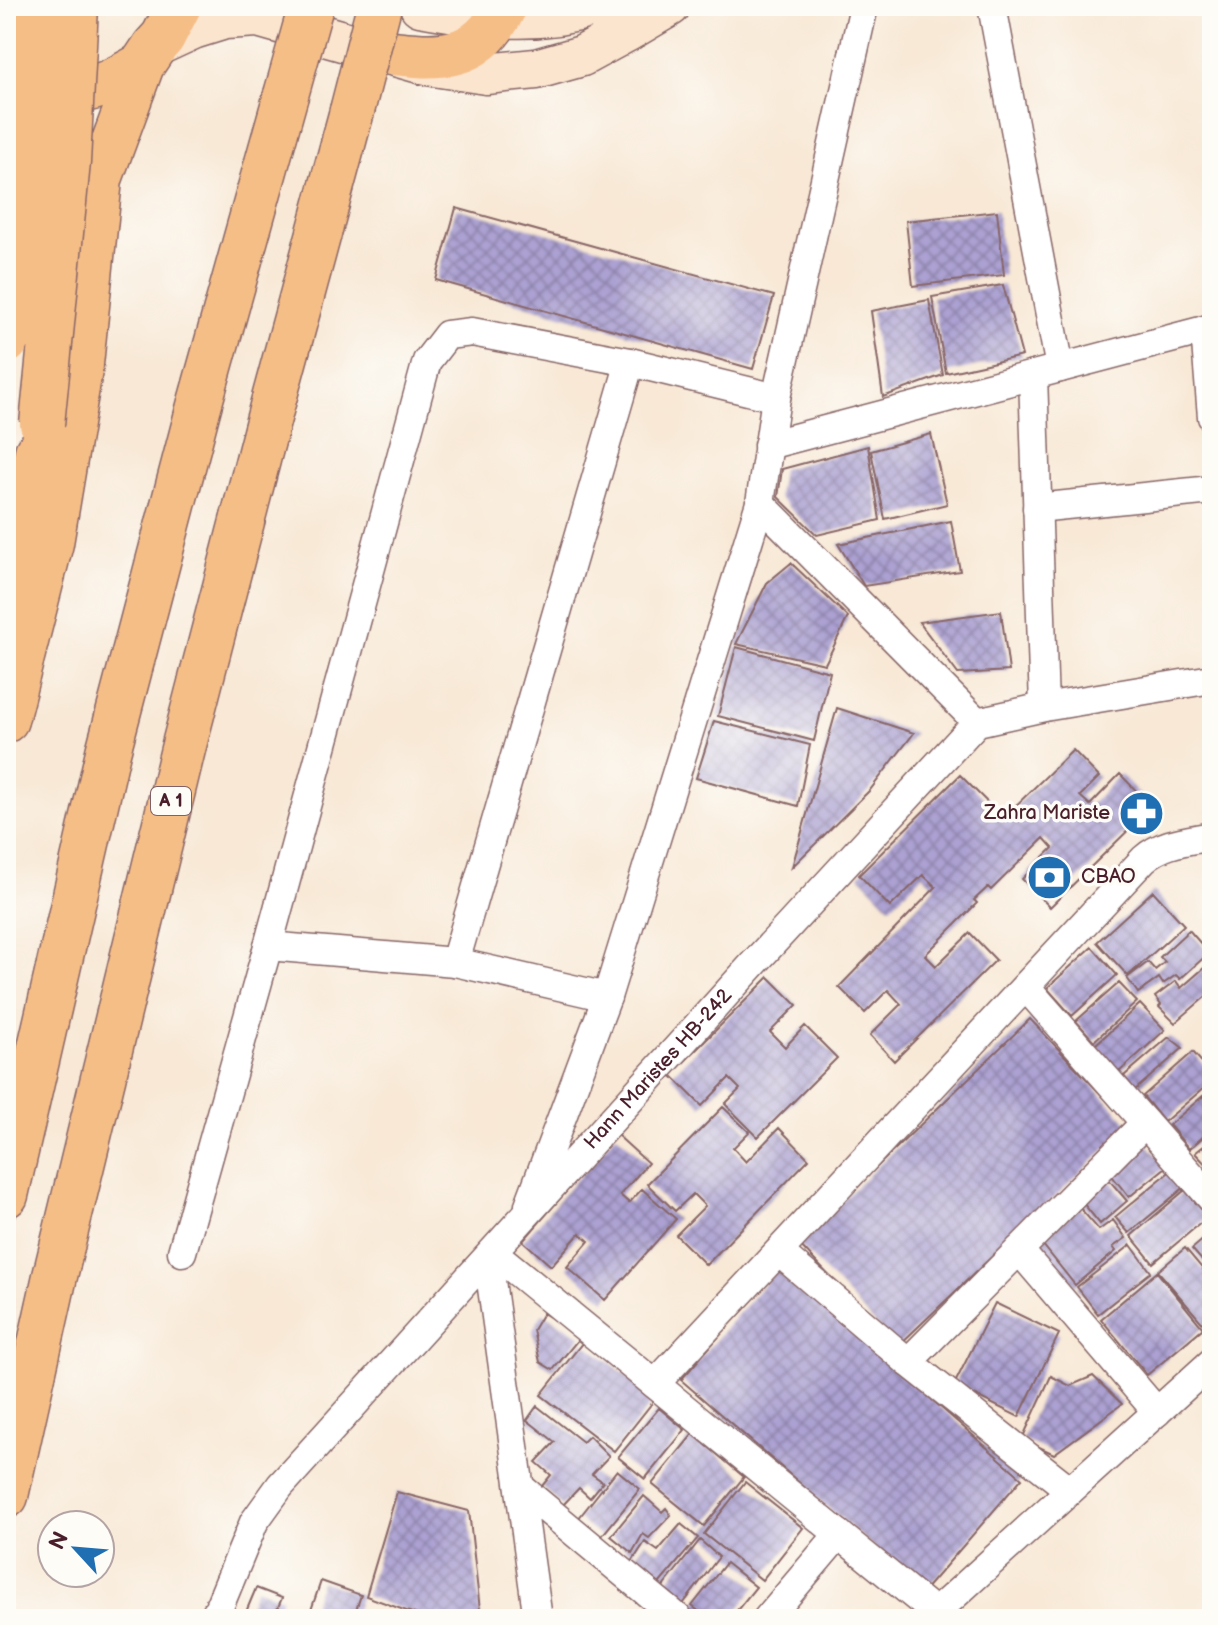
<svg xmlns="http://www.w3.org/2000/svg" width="1218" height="1625" font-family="'Balsamiq Sans',sans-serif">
	<defs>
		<pattern id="building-cross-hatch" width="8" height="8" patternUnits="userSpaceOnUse" patternTransform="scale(2)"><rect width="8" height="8" fill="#aca1d2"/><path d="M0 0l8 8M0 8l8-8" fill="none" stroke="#8e83ab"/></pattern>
	</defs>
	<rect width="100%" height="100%" fill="#fdfcf7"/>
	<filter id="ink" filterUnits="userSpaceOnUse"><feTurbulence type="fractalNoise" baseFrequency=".0125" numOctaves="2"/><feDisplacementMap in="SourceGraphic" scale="16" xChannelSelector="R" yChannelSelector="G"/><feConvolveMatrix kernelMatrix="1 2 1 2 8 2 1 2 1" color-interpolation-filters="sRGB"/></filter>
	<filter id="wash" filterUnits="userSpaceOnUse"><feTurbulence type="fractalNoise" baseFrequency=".006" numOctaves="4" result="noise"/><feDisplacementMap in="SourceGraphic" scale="32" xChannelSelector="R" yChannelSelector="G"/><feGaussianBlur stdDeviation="1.8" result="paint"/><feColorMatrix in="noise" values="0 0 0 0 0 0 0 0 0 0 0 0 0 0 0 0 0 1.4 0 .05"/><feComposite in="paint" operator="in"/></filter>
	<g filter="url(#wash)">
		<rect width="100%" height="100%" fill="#f8e8d5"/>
		<g id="blocks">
			<path fill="url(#building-cross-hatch)" d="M 456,208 L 774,296 L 753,369 L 436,280 Z
				M 997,211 L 1004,275 L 913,286 L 906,221 Z
				M 1003,285 L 1022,356 L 946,373 L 932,297 Z
				M 929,300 L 943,375 L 883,397 L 871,311 Z
				M 931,434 L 947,504 L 885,519 L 871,451 Z
				M 868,446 L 880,520 L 817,535 L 778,497 L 782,469 Z
				M 951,521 L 960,571 L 864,586 L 838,544 Z
				M 791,563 L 848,617 L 825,664 L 736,644 L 767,583 Z
				M 1001,611 L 1009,671 L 958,674 L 919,622 Z
				M 736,647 L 830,672 L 814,741 L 718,716 Z
				M 837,708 L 914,733 L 870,790 L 792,867 Z
				M 714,721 L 810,745 L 798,806 L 696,778 Z
				M 1073,750 L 1099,777 L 1080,796 L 1090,805 L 1120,774 L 1152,807 L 1050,907 L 1022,879 L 1053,848 L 1044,838 L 991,890 L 988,887 L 974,900 L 977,903 L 925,955 L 936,966 L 970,933 L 996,960 L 894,1061 L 870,1035 L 901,1004 L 888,990 L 865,1013 L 839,987 L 936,887 L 923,875 L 890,907 L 859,875 L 960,775 L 1003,818 Z
				M 1153,891 L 1184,925 L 1128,976 L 1097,942 Z
				M 1189,930 L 1209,953 L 1180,979 L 1176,975 L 1163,984 L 1159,978 L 1138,993 L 1127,978 L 1148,962 L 1155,970 L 1165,962 L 1160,957 Z
				M 1092,947 L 1117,975 L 1072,1016 L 1047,988 Z
				M 1212,961 L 1212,991 L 1175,1023 L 1159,1007 L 1161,1005 L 1155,997 L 1176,981 L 1181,988 Z
				M 769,977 L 797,1005 L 770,1032 L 785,1047 L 805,1026 L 837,1058 L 758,1137 L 725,1104 L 740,1089 L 729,1078 L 702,1106 L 671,1075 Z
				M 1119,983 L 1137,1002 L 1094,1041 L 1076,1021 Z
				M 1140,1004 L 1165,1030 L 1119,1072 L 1095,1045 Z
				M 1030,1019 L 1130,1125 L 897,1347 L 798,1243 Z
				M 1169,1037 L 1183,1048 L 1135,1090 L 1124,1076 Z
				M 1193,1052 L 1212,1074 L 1212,1081 L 1164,1122 L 1143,1096 Z
				M 1203,1096 L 1212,1106 L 1212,1129 L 1189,1149 L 1169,1125 Z
				M 723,1107 L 749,1132 L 733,1148 L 746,1162 L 779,1128 L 809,1159 L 706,1265 L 676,1235 L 705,1206 L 693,1194 L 675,1211 L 647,1184 Z
				M 616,1134 L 648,1163 L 620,1195 L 629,1203 L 642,1189 L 676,1219 L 605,1300 L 567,1267 L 589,1241 L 580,1233 L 551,1266 L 523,1241 Z
				M 1143,1138 L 1166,1167 L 1129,1197 L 1105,1167 Z
				M 1212,1139 L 1212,1171 L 1195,1153 Z
				M 1174,1168 L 1187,1185 L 1129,1233 L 1115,1217 Z
				M 1105,1175 L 1127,1201 L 1100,1224 L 1078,1197 Z
				M 1185,1190 L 1208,1217 L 1153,1263 L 1131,1236 Z
				M 1079,1207 L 1099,1230 L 1113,1220 L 1126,1238 L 1113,1247 L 1116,1251 L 1075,1285 L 1039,1240 Z
				M 1212,1232 L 1212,1272 L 1192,1249 Z
				M 1131,1245 L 1151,1272 L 1098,1314 L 1077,1287 Z
				M 1185,1248 L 1212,1280 L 1212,1320 L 1205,1326 L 1158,1271 Z
				M 779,1267 L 1022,1478 L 924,1591 L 681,1380 Z
				M 1157,1272 L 1203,1328 L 1147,1375 L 1101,1319 Z
				M 995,1303 L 1059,1334 L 1019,1417 L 954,1385 Z
				M 543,1313 L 581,1336 L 553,1370 L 540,1362 L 533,1330 Z
				M 583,1342 L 656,1398 L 614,1451 L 541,1395 Z
				M 1051,1376 L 1070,1386 L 1093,1376 L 1122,1404 L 1054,1454 L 1022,1439 Z
				M 537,1406 L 583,1442 L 589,1436 L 609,1456 L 592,1474 L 603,1482 L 590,1498 L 579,1488 L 562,1506 L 542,1486 L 551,1475 L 536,1462 L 555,1442 L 527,1420 Z
				M 659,1408 L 685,1430 L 645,1479 L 618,1457 Z
				M 693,1434 L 744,1477 L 704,1526 L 652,1484 Z
				M 617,1470 L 640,1489 L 601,1537 L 578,1519 Z
				M 745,1482 L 803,1528 L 762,1580 L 704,1534 Z
				M 397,1492 L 469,1511 L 481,1619 L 428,1619 L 366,1596 Z
				M 644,1496 L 662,1512 L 666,1508 L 671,1515 L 649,1538 L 643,1534 L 632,1553 L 611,1536 Z
				M 681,1524 L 698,1538 L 659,1584 L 632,1562 L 645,1542 L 658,1551 Z
				M 700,1540 L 719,1557 L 683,1604 L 662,1588 Z
				M 726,1563 L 756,1587 L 730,1619 L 709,1619 L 692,1606 Z
				M 321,1581 L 361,1595 L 353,1619 L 308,1619 Z
				M 256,1588 L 282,1598 L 273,1619 L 243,1619 Z"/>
		</g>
	</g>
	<g filter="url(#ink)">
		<use href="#blocks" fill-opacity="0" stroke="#876566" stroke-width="2"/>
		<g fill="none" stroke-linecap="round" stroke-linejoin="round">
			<defs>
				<g id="street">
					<path d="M 992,6 L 1060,368"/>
					<path d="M 1205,330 L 1212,417"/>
					<path d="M 1033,375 L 1044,707"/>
					<path d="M 768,445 L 1212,328"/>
					<path d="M 760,503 L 977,722"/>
					<path d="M 1037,508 L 1212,490"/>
					<path d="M 268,946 L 455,962 L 607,997"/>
					<path d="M 455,962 L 630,362"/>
					<path d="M 1026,987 L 1212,1199"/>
					<path d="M 529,1205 L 607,997 L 760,503 L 776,398 L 864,6"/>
					<path d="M 1019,1250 L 1157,1412"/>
					<path d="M 182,1252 L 268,946 L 427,361 L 447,335 L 472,332 L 630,362 L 776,398"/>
					<path d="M 779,1252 L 908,1362 L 1070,1490"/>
					<path d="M 494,1253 L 943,1619"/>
					<path d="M 488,1259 L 538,1619"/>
					<path d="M 908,1362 L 1145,1123"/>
					<path d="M 655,1384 L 1144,859 C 1163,842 1187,841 1212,836"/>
					<path d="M 520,1487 L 679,1619"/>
					<path d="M 935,1613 L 1212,1362"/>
					<path id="s1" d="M 214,1619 L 254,1522 L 280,1486 L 756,961 L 977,722 L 1044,707 L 1212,679"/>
					<path d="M 767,1619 L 839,1534"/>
				</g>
				<path id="secondary" d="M 420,6 C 482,17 534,26 596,6
					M 154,47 L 193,29 L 225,19 L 258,17 L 427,65 L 486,74 L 536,69 L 582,56 L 626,32 L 670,6"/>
				<path id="highway" d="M 383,52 C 438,58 478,63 505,6
					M 6,84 C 38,97 75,96 107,83 C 119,78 131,71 142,65
					M 6,606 L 37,452
					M 6,720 L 51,543 L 81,364 L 100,179 L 142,65 L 154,47 L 163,37 L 179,6
					M 6,1195 L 108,752 L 199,406 L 286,95
					M 6,1496 L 55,1276 L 184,745 L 267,425 L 352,111"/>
			</defs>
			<use href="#street" stroke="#876566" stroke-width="31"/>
			<use href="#secondary" stroke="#876566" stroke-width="43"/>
			<use href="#highway" stroke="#876566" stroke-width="47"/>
			<use href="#street" stroke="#fff" stroke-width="28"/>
			<use href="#secondary" stroke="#fbe5cf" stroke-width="40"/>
			<use href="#highway" stroke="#f6be87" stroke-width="44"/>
			<defs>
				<path id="highway-bridge" d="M 286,95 L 311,6
					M 352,111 L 379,6
					M 6,342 L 25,164 L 33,6
					M 42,424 L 68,162 L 76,6"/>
			</defs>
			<use href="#highway-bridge" stroke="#876566" stroke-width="47" stroke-linecap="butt"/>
			<use href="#highway-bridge" stroke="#f6be87" stroke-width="44"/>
		</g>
	</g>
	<defs>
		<symbol id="pharmacy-disc" viewBox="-11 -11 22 22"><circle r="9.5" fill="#1f6fb2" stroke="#fdfcf7"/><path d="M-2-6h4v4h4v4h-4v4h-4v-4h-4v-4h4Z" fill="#fff"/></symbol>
		<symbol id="bank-disc" viewBox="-11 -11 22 22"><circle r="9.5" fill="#1f6fb2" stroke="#fdfcf7"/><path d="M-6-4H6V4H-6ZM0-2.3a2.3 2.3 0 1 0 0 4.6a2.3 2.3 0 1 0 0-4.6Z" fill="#fff"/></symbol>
	</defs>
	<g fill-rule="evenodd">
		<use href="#pharmacy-disc" x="1116" y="788" width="51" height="51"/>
		<use href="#bank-disc" x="1024" y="852" width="51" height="51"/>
	</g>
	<g text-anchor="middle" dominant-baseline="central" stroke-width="7" stroke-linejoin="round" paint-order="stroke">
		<rect fill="#fdfcf7" stroke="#806168" stroke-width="2" x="151" y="787" width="40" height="28" rx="6"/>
		<g font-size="18" font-weight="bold" fill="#4a1f2b">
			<text x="171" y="801">A 1</text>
		</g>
		<g font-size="20" fill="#4a1f2b" stroke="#fdfcf7" text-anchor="end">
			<text x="1110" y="813">Zahra Mariste</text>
			<text x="1081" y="877" text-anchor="start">CBAO</text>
		</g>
		<g font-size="20" fill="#4a1f2b" stroke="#fdfcf7">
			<text stroke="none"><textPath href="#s1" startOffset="712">Hann Maristes HB-242</textPath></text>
		</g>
	</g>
	<rect width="1218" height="1625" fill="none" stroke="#fdfcf7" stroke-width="32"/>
	<g transform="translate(76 1549) rotate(296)"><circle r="38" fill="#fdfcf7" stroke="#b5a4a5" stroke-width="2"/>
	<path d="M0-6L14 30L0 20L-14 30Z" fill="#1f6fb2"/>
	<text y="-12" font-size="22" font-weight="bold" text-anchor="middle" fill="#4a1f2b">N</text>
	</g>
</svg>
